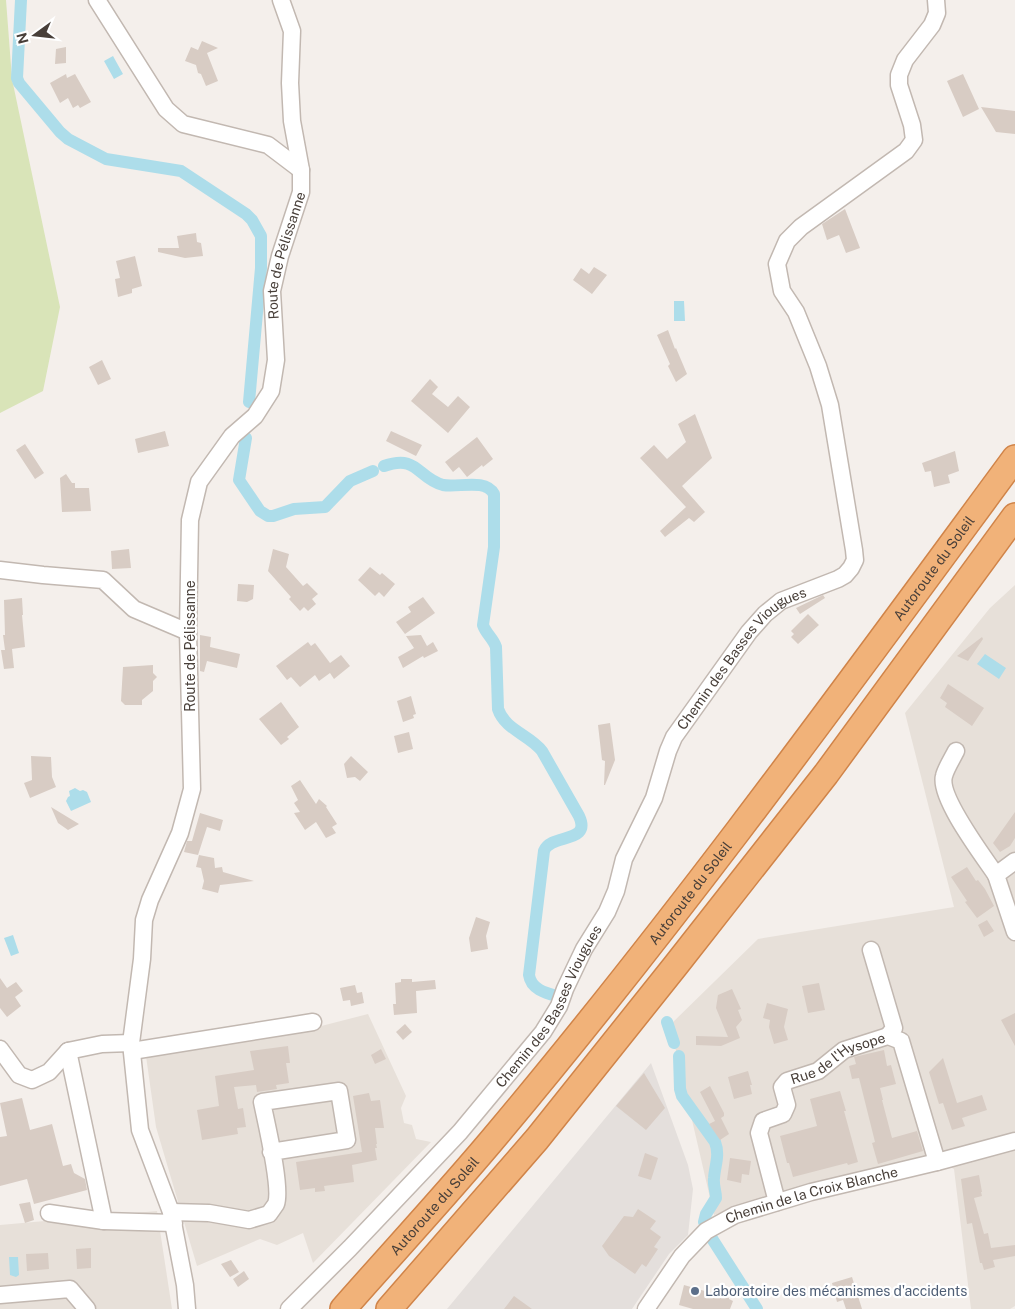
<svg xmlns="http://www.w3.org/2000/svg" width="1015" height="1309" font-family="'Public Sans',sans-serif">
	<rect width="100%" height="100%" fill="#f4efeb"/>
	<path fill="#e7e0d9" d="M 1015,585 L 1015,1306 L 1010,1309 L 971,1309 L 954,1169 L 929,1155 L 771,1195 L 714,1215 L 670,1025 L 758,939 L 954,907 L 905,713 L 990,608 Z
		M 368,1014 L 406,1096 L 401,1108 L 404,1123 L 412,1125 L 416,1139 L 431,1142 L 313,1263 L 303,1233 L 277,1245 L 260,1239 L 197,1266 L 156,1127 L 146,1056 L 298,1032 Z
		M 157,1211 L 172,1309 L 0,1309 L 0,1225 Z"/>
	<path fill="#e4dfdc" d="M 651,1063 L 688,1165 L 693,1189 L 688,1235 L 669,1254 L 632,1309 L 447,1309 Z"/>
	<path fill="#d9e4b8" d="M 0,0 L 6,0 L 12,79 L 60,307 L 43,391 L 0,413 Z"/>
	<path fill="#adddea" d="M 113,56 L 123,74 L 114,79 L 104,61 Z
		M 674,301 L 684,301 L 685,321 L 674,321 Z
		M 985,654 L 1006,668 L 999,679 L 977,664 Z
		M 75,788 L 80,791 L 83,790 L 87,792 L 91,802 L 71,811 L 66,801 L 68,797 L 70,796 L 69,791 Z
		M 13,935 L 19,953 L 11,956 L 4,938 Z
		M 9,1257 L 18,1257 L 19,1275 L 16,1277 L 10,1275 Z"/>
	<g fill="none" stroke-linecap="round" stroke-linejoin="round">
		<path stroke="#adddea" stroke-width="12" d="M 21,0 L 17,78 L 19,83 L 60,132 L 68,139 L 106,159 L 181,171 L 246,214 L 252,220 L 261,236 L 261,268 L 249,402
			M 246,438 L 239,480 L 260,511 L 268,516 L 273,516 L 294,509 L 325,507 L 350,481 L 373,471
			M 384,466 C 418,454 417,478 443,485 C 458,488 485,478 494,494 L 494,547 L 483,625 C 486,634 493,638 496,647 L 498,709 C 505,730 530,735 542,751 L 579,816 C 592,844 551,833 544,851 L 529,975 C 531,989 545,993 557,996
			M 667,1022 L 674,1043
			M 679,1056 L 680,1089 L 682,1096 L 715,1142 C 720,1155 715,1165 714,1178 C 713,1185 716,1191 716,1198 L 706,1214 L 704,1222
			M 711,1237 L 757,1309"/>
	</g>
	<path fill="#d8ccc4" d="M 202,41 L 218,48 L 207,53 L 218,81 L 206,86 L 201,74 L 198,73 L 196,65 L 185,61 L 191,47 L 198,50 Z
		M 66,47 L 66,63 L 55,64 L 56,49 Z
		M 66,74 L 67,78 L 75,74 L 91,102 L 80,108 L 78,105 L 73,108 L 68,98 L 60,103 L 50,83 Z
		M 963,74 L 979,109 L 963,117 L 947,81 Z
		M 981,107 L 1015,111 L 1015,134 L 996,132 Z
		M 845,209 L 860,248 L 846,253 L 839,235 L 827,240 L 822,224 Z
		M 196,233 L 197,242 L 201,243 L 203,256 L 185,258 L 158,252 L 158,248 L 179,248 L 177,236 Z
		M 135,256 L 142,286 L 132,289 L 132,293 L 118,297 L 115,279 L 120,278 L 116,261 Z
		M 594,267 L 607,275 L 592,294 L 573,280 L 581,268 L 589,274 Z
		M 668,330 L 675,349 L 676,348 L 687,374 L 676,382 L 668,366 L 670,364 L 657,335 Z
		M 102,360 L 111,379 L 98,385 L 89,367 Z
		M 430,379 L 438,387 L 432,394 L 448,407 L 458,396 L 470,407 L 448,433 L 411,401 Z
		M 695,414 L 712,458 L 682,486 L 705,512 L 694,522 L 689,518 L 665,537 L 660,531 L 686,507 L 640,458 L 654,445 L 667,459 L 686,442 L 678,424 Z
		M 165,431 L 169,446 L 138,453 L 135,439 Z
		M 391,431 L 422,445 L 416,456 L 386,441 Z
		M 477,437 L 493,459 L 483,467 L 482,465 L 467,477 L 459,467 L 453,472 L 445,462 Z
		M 25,444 L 44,473 L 35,479 L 16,450 Z
		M 955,451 L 959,471 L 948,475 L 950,483 L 934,487 L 931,471 L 925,472 L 922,463 Z
		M 66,474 L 72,483 L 75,483 L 75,488 L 89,488 L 91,511 L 62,512 L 60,478 Z
		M 129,549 L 131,568 L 112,569 L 111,551 Z
		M 273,549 L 289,554 L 286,567 L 303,586 L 307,583 L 318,594 L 312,599 L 316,604 L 308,611 L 304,607 L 300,611 L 289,599 L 291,597 L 268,571 Z
		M 370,567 L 380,575 L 382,573 L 395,584 L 384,597 L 379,592 L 375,596 L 358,580 Z
		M 238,584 L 254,585 L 253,599 L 247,602 L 237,601 Z
		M 823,595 L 825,598 L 800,614 L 796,608 Z
		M 423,597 L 435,613 L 405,634 L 396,622 L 411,612 L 408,607 Z
		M 22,598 L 23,615 L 22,615 L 25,647 L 12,649 L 14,668 L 4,669 L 1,650 L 5,650 L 3,635 L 5,635 L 4,600 Z
		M 808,614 L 819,625 L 798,644 L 791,637 L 794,634 L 791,631 Z
		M 200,635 L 211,637 L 210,647 L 240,654 L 237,668 L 207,661 L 204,672 L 200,671 Z
		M 421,635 L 427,646 L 433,642 L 438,651 L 424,658 L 423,656 L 403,668 L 398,657 L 414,648 L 406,636 Z
		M 982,637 L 983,639 L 968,661 L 957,656 Z
		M 308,642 L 311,646 L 315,643 L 330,663 L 341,655 L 350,666 L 334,679 L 330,673 L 319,681 L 315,675 L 300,687 L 291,677 L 287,680 L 276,666 Z
		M 153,665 L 153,673 L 157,677 L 153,681 L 153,691 L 142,700 L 142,705 L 125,705 L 121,701 L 123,667 Z
		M 948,684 L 984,708 L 972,726 L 945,707 L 947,703 L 940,698 Z
		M 411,696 L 416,714 L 413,715 L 414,718 L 403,722 L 397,701 Z
		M 281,702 L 299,727 L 287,737 L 289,739 L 281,745 L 259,719 Z
		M 610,723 L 615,760 L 605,785 L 604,785 L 605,761 L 602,760 L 598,725 Z
		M 409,732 L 413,749 L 398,753 L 394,736 Z
		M 31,756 L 51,757 L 52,777 L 56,787 L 30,798 L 24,783 L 32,780 Z
		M 351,756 L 368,772 L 360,781 L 355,777 L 347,778 L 344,764 Z
		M 300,780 L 316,804 L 319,799 L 327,806 L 326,807 L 337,824 L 332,827 L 336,833 L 326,838 L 316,822 L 305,830 L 294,813 L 300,812 L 294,803 L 298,800 L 291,786 Z
		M 51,807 L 79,824 L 68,830 L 58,823 Z
		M 1015,812 L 1015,838 L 1010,846 L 1000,852 L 993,843 Z
		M 200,813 L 223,820 L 220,831 L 207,827 L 198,855 L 184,852 L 187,841 L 192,841 Z
		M 199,855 L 214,858 L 215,868 L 222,867 L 223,872 L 254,881 L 220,885 L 218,893 L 202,889 L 204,881 L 201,868 L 196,867 Z
		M 967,867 L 976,881 L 978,880 L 985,889 L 994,906 L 977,918 L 965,902 L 967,901 L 951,877 Z
		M 476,917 L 490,922 L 486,936 L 488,949 L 471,952 L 469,938 Z
		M 987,920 L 994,931 L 984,937 L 978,925 Z
		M 0,978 L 7,988 L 16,982 L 23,991 L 15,997 L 21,1006 L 7,1017 L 0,1008 Z
		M 401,979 L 412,979 L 412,982 L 435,980 L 436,989 L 416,991 L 417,1013 L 394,1015 L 393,1004 L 396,1004 L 395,983 L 401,982 Z
		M 819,983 L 825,1010 L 808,1013 L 802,986 Z
		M 355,985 L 357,993 L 362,992 L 364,1003 L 351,1006 L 350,1000 L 343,1001 L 340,988 Z
		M 732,989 L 741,1009 L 738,1010 L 742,1020 L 736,1027 L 740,1038 L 721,1046 L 696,1045 L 696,1036 L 728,1037 L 716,1008 L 718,995 Z
		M 767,1003 L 788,1009 L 784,1027 L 788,1040 L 774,1044 L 769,1027 L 770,1020 L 763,1018 Z
		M 1015,1013 L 1015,1046 L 1001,1020 Z
		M 405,1024 L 412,1032 L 403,1040 L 396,1032 Z
		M 288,1046 L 290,1063 L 286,1063 L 289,1083 L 276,1085 L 277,1089 L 257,1092 L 256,1085 L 234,1087 L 238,1109 L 243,1108 L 246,1127 L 237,1128 L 238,1134 L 202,1140 L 197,1110 L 219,1106 L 215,1076 L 254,1070 L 250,1051 Z
		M 381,1049 L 386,1059 L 375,1064 L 371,1055 Z
		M 884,1050 L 887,1066 L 891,1065 L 896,1084 L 880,1088 L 883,1100 L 882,1100 L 892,1138 L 917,1131 L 923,1151 L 878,1164 L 872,1143 L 875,1142 L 859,1078 L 852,1079 L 849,1066 L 856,1064 L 854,1057 Z
		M 943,1058 L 957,1103 L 982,1095 L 987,1110 L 962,1118 L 965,1126 L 952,1130 L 943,1103 L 939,1104 L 929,1072 Z
		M 748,1071 L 752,1085 L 750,1085 L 752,1094 L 734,1099 L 728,1077 Z
		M 644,1073 L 665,1108 L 646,1130 L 616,1106 Z
		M 710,1086 L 724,1113 L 724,1116 L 718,1120 L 721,1118 L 729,1134 L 720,1140 L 709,1124 L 715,1121 L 700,1092 Z
		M 840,1091 L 846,1111 L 844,1111 L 858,1162 L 848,1165 L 847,1163 L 793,1177 L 789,1163 L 787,1163 L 780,1136 L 817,1126 L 810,1099 Z
		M 369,1093 L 371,1101 L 380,1100 L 384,1128 L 375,1128 L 377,1144 L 376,1144 L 377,1148 L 375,1148 L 377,1160 L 352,1165 L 354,1182 L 324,1186 L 325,1191 L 315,1192 L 315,1188 L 300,1190 L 296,1162 L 362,1152 L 353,1096 Z
		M 22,1098 L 30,1130 L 52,1124 L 63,1166 L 71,1164 L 74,1173 L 85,1179 L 87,1190 L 34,1204 L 27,1179 L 0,1186 L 0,1137 L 7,1136 L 0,1103 Z
		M 645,1153 L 658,1158 L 651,1180 L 638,1176 Z
		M 730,1158 L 751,1161 L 749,1175 L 742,1174 L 741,1183 L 727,1180 Z
		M 979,1175 L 982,1192 L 981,1192 L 982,1196 L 974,1198 L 984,1234 L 988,1233 L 991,1248 L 1015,1245 L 1015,1256 L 993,1260 L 995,1267 L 984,1270 L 982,1263 L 980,1263 L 972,1223 L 967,1224 L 961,1179 Z
		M 30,1202 L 34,1220 L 25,1223 L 19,1204 Z
		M 638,1209 L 656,1221 L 650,1229 L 661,1237 L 654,1247 L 658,1249 L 646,1267 L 642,1264 L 635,1274 L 609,1256 L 602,1246 L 624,1216 L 633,1217 Z
		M 91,1248 L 91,1268 L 77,1269 L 76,1249 Z
		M 48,1253 L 49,1269 L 27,1271 L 26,1254 Z
		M 231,1260 L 239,1272 L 230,1277 L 221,1264 Z
		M 244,1271 L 249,1279 L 238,1287 L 233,1279 Z
		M 852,1277 L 862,1309 L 846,1309 L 843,1300 L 837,1302 L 832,1283 Z
		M 684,1285 L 729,1298 L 729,1299 L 733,1301 L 730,1309 L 693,1309 L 679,1305 Z
		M 514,1296 L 532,1309 L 504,1309 Z"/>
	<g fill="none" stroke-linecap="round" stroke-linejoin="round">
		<defs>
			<g id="minor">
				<path d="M 97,0 L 166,109 L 183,124 L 268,145 L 301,170"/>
				<path d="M 0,570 L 43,575 L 103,580 L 134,609 L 188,632"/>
				<path d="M 956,751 C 952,759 946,768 944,776 C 938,797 984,857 996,875"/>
				<path d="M 1015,861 L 996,875 L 1015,932"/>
				<path d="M 871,950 L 894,1028 L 888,1036"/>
				<path d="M 0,1049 L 19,1075 L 32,1080 L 49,1072 L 68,1051 L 102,1044 L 131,1043"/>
				<path d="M 68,1051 L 104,1221 L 174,1223"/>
				<path d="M 132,1051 L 313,1022"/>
				<path id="s1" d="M 777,1202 L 759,1133 L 763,1121 L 783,1114 L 787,1105 L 782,1087 L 787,1081 L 818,1071 L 844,1050 L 888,1036 L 901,1041 L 937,1162"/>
				<path d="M 171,1212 L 209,1213 L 249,1220 L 269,1214 C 271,1211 274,1207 276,1204 C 282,1188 266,1122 262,1102 L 339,1091 L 347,1140 L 271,1152"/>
				<path d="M 49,1213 L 104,1221"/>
				<path d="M 0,1295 L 70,1289 L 87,1309"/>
				<path id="s2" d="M 187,1309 L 185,1285 L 171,1212 L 140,1130 L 131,1043 L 142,959 L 144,920 L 150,900 L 180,833 L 192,789 L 188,632 L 190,520 L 199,482 L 232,436 L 255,416 L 271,391 L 276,360 L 272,291 L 280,256 L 301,192 L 301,170 L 292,121 L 290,83 L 292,31 L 281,0"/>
				<path id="s3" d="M 289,1309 L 350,1248 L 460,1132 L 543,1032 L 559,1006 L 565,989 L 584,949 L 607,912 L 616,891 L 624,859 L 654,798 L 668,751 L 674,737 L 749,632 L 765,614 L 781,601 L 838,579 L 845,575 L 851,568 L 855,560 L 854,550 L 830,405 L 818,366 L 796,312 L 782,291 L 777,264 L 787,241 L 801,227 L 906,151 L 914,140 L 912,125 L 899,85 L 899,75 L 905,60 L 932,25 L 937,13 L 936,0"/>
				<path id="s4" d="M 646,1309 L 682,1256 L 706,1231 L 735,1215 L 811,1192 L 937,1162 L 1015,1141"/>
			</g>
			<g id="highway">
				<path id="s5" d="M 343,1309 C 394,1251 448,1193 498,1133 C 680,916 847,686 1015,458"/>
				<path d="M 389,1309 L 537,1139 L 676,965 L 826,774 L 1015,516"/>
			</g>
		</defs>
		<use href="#minor" stroke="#c2b8b1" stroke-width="19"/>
		<use href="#highway" stroke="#d08449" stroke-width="28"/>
		<use href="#minor" stroke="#fff" stroke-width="16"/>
		<use href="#highway" stroke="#f1b279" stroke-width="25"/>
	</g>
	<circle fill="#5c6f8a" stroke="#fff" stroke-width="2" cx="695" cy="1291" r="5"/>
	<g text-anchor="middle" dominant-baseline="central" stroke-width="4.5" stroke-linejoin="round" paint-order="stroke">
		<g font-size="14" fill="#483f39" stroke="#fff">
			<text stroke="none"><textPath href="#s2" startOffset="1100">Route de Pélissanne</textPath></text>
			<text stroke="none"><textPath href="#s5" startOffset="948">Autoroute du Soleil</textPath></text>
			<text transform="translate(190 646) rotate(-90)">Route de Pélissanne</text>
			<text stroke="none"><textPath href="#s3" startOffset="806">Chemin des Basses Viougues</textPath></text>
			<text stroke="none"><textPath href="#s5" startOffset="542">Autoroute du Soleil</textPath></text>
			<text stroke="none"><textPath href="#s3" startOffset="401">Chemin des Basses Viougues</textPath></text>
			<text stroke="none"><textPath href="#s1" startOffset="198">Rue de l'Hysope</textPath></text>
			<text stroke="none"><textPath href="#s4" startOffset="211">Chemin de la Croix Blanche</textPath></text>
			<text stroke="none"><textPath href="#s5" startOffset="138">Autoroute du Soleil</textPath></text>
		</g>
		<g font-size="14" fill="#4e5e75" stroke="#fff" text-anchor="start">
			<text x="705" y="1291">Laboratoire des mécanismes d'accidents</text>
		</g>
	</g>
	<g transform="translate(35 35) rotate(255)" stroke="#ffffff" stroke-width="4" paint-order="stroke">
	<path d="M0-4L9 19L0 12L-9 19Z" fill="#483f39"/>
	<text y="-8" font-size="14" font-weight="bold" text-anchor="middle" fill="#483f39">N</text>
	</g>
</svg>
